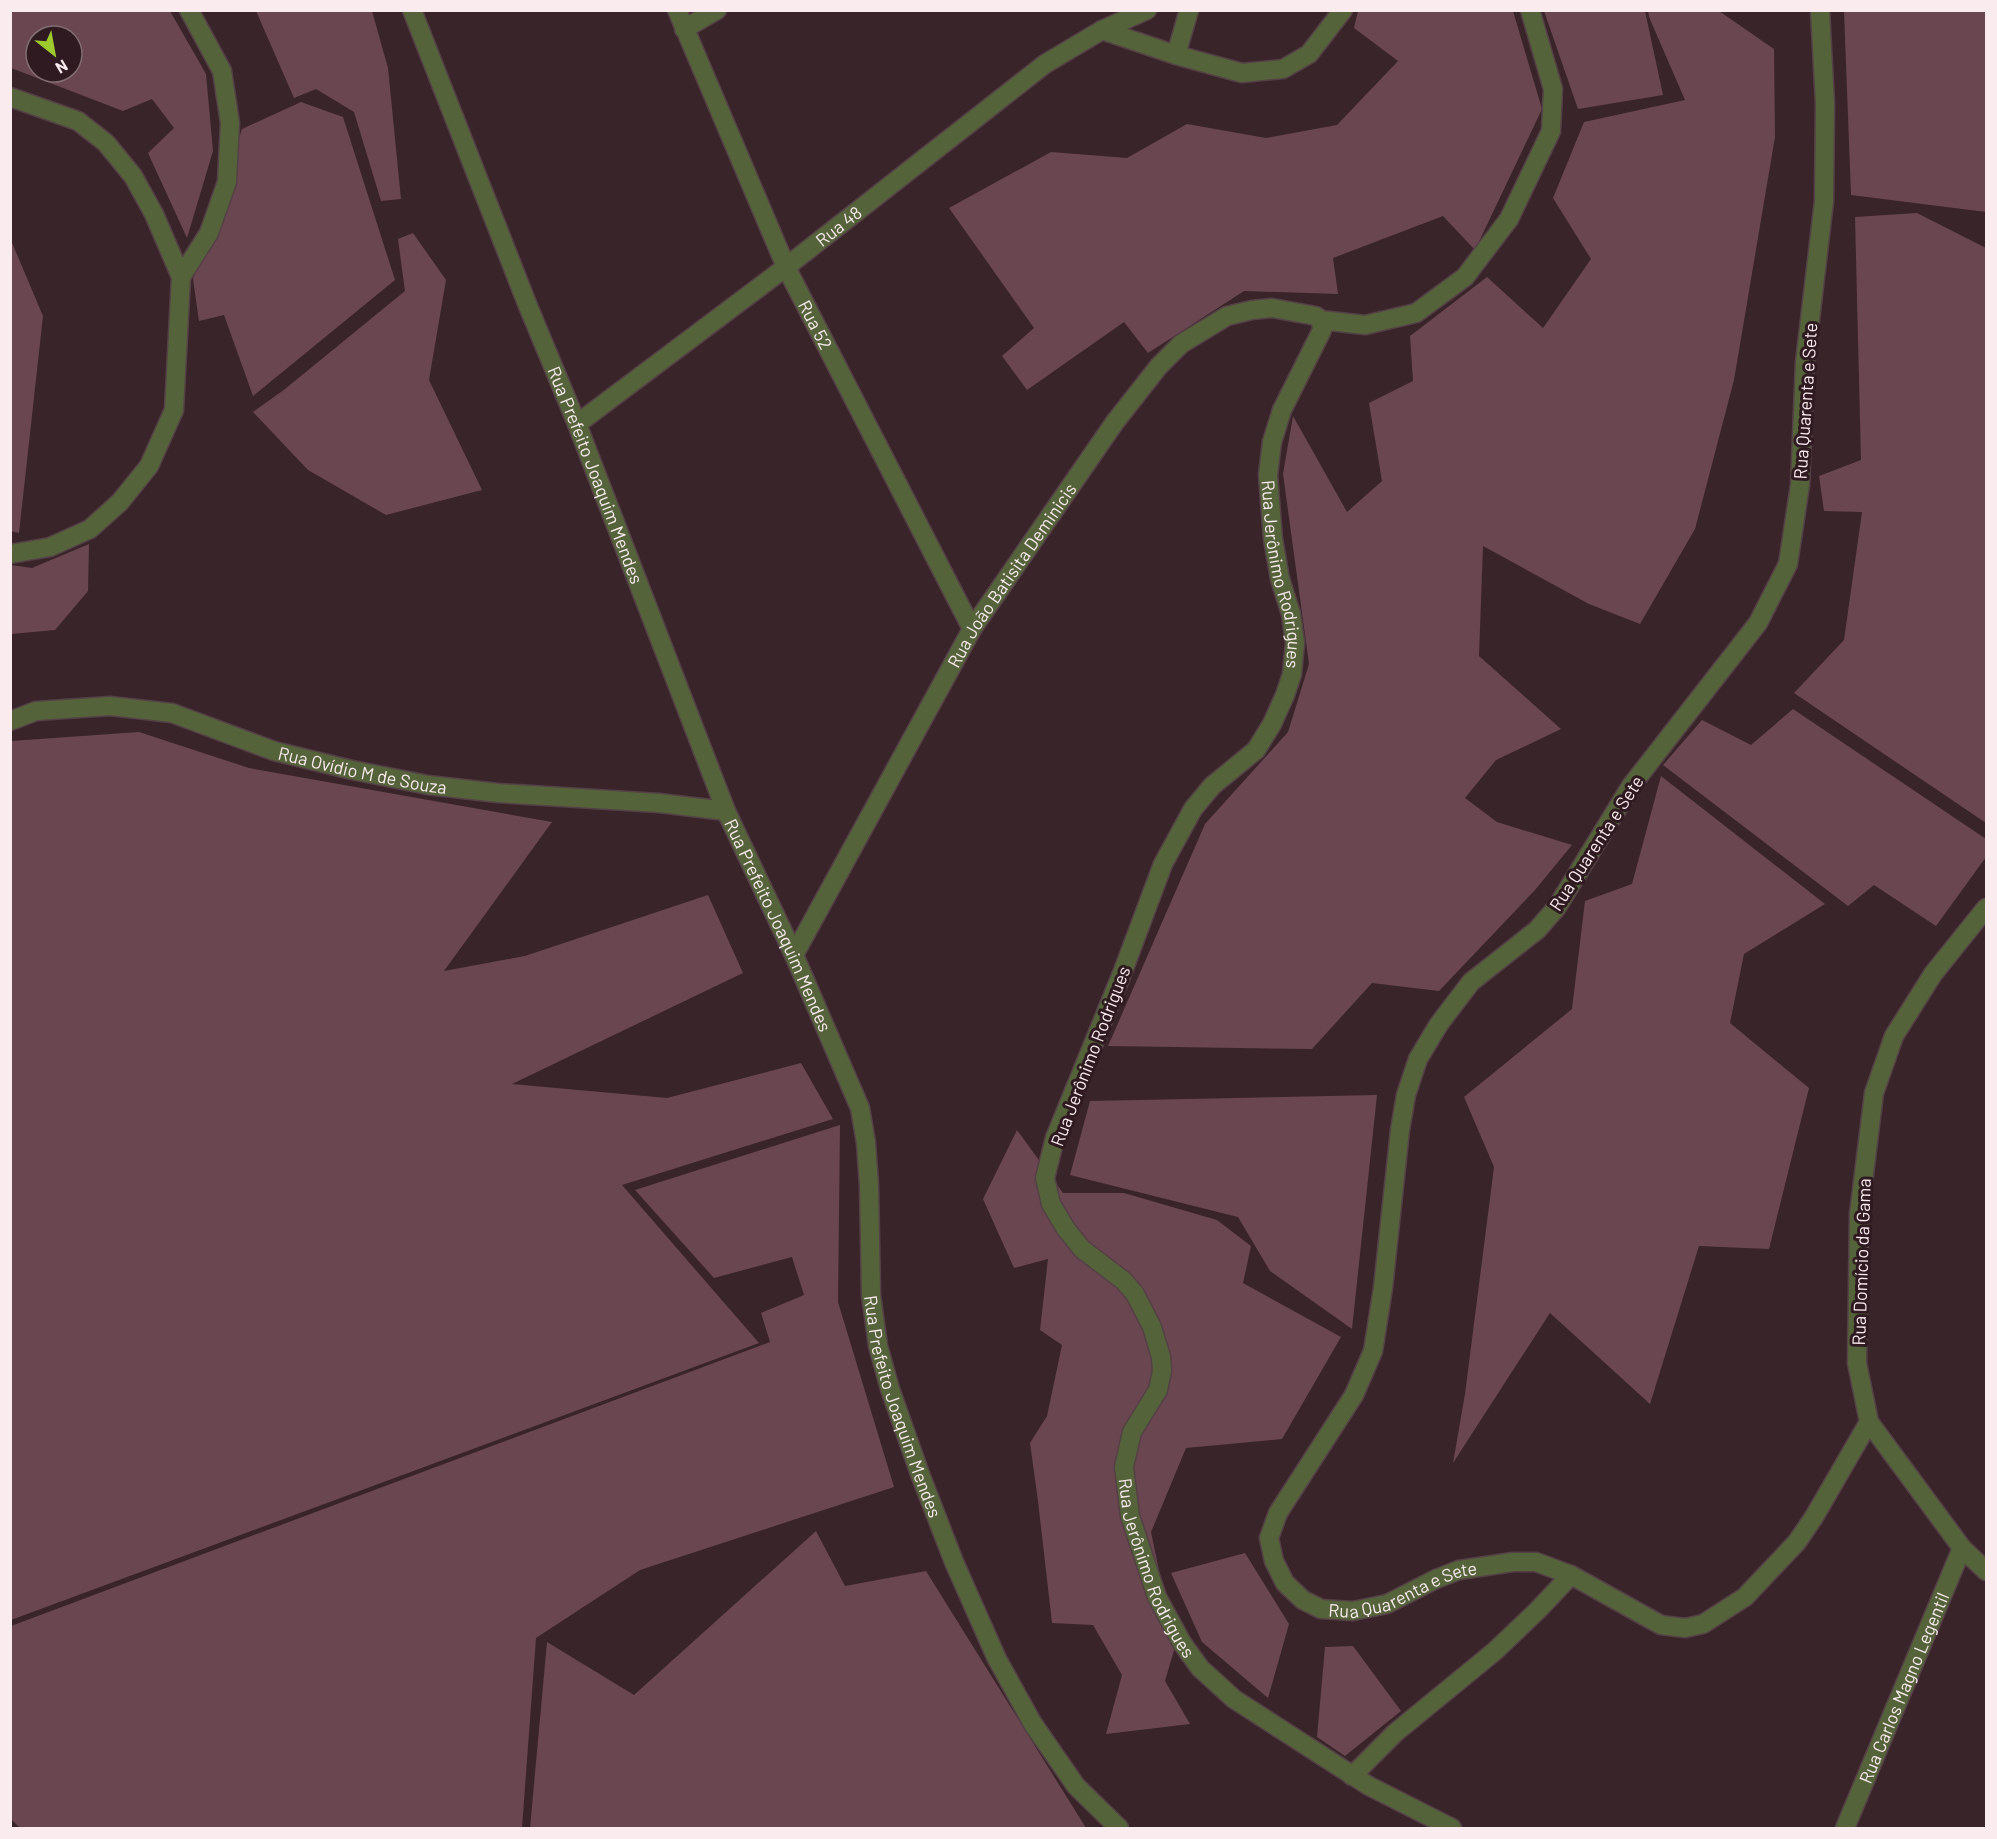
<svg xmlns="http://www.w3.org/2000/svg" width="1997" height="1839" font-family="Barlow,sans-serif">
	<rect width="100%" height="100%" fill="#39242a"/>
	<path fill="#6a4650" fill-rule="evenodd" d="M 10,11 L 170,11 L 206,74 L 213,151 L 187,238 L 148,153 L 174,128 L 152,99 L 123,111 L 11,68 ZM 36,36 L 72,36 L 72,72 L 36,72 Z
		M 256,11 L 372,11 L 388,68 L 401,199 L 381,201 L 354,112 L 316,89 L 294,98 Z
		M 1358,11 L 1513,11 L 1542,109 L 1475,250 L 1443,216 L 1333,258 L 1338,294 L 1244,291 L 1148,353 L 1124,322 L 1027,390 L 1002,356 L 1034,328 L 949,208 L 1051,152 L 1127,158 L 1187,124 L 1266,138 L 1337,125 L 1398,61 L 1354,28 Z
		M 1544,11 L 1645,11 L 1663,95 L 1578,109 Z
		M 1648,11 L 1719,11 L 1774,49 L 1775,137 L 1734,380 L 1695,529 L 1640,624 L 1589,604 L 1483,546 L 1479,656 L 1561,729 L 1496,760 L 1465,798 L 1497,822 L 1572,845 L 1535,890 L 1439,991 L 1372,983 L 1312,1049 L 1108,1046 L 1205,824 L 1288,732 L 1309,664 L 1283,474 L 1293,416 L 1347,512 L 1382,481 L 1369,403 L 1413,381 L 1410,336 L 1487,277 L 1543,328 L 1591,259 L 1553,198 L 1584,122 L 1685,100 L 1649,17 Z
		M 1844,11 L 1986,11 L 1986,212 L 1851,195 Z
		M 301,102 L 343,117 L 395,280 L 253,396 L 224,315 L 199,321 L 193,279 L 242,129 Z
		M 1917,213 L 1986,248 L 1986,823 L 1794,693 L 1844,640 L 1862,512 L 1824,511 L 1819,476 L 1861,460 L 1855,217 Z
		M 413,233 L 446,280 L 429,380 L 482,490 L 386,515 L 308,470 L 253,412 L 285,389 L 405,291 L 398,239 Z
		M 10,238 L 43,316 L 19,533 L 10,531 Z
		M 89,544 L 88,591 L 55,630 L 11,634 L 11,565 L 32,568 Z
		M 1793,709 L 1986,839 L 1986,857 L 1936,926 L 1874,885 L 1848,906 L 1663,765 L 1702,720 L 1751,745 Z
		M 139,732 L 249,768 L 552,822 L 444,971 L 525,956 L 708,895 L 743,973 L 512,1084 L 667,1098 L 801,1063 L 833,1119 L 622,1185 L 759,1343 L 11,1620 L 11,741 Z
		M 1661,776 L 1825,904 L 1744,954 L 1730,1023 L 1809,1088 L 1769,1249 L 1699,1246 L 1650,1404 L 1550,1313 L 1453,1463 L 1465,1394 L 1494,1167 L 1464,1097 L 1572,1009 L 1585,901 L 1632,884 Z
		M 1377,1095 L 1352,1329 L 1270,1271 L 1238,1217 L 1070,1175 L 1090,1101 Z
		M 840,1125 L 838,1302 L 894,1487 L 640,1570 L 536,1638 L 522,1828 L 20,1828 L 11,1819 L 11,1626 L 770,1342 L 761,1313 L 804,1295 L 792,1257 L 714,1278 L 635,1190 Z
		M 1017,1130 L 1063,1193 L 1124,1193 L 1217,1220 L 1251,1246 L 1243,1283 L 1341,1337 L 1282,1439 L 1186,1448 L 1151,1532 L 1175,1647 L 1165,1681 L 1190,1724 L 1106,1734 L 1122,1675 L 1093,1625 L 1052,1623 L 1038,1501 L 1030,1443 L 1047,1416 L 1062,1345 L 1040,1330 L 1048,1259 L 1014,1268 L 983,1199 Z
		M 816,1531 L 845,1586 L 926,1571 L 1086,1828 L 530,1828 L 547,1642 L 634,1695 Z
		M 1245,1553 L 1289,1624 L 1268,1698 L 1202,1642 L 1171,1573 Z
		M 1353,1646 L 1401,1711 L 1345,1756 L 1317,1737 L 1325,1647 Z"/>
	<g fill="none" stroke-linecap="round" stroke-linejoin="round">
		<defs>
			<g id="minor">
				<path id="s1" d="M 412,10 L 528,306 L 577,424 L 726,811 L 794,955 L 860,1108 L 866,1143 L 869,1185 L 871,1295 L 878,1346 L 890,1389 L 920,1474 L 954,1562 L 997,1659 L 1033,1724 L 1076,1786 L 1119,1828"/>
				<path id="s2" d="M 677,10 L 786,267 L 972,629"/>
				<path id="s3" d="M 1820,10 L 1825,104 L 1824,201 L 1805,362 L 1800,485 L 1788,564 L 1758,623 L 1631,786 L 1557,907 L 1537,930 L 1471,982 L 1439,1024 L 1418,1059 L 1406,1095 L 1400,1130 L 1383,1288 L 1373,1351 L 1354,1395 L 1278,1513 L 1269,1538 L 1274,1561 L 1285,1583 L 1303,1600 L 1321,1609 L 1353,1611 L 1387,1604 L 1436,1579 L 1459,1570 L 1513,1562 L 1536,1562 L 1571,1575 L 1661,1625 L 1685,1628 L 1703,1624 L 1745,1597 L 1797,1542 L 1814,1517 L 1869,1422"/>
				<path d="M 684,29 L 717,10"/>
				<path d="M 1102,30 L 1176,55 L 1242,73 L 1283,69 L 1309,54 L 1343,10"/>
				<path d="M 1176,55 L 1189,10"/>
				<path d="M 10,97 L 78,121 L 106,143 L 133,176 L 154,214 L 181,277 L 174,410 L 149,466 L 120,502 L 90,529 L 50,547 L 10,554"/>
				<path d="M 181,277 L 209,233 L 227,182 L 230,123 L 222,71 L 189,10"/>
				<path id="s4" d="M 1321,320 L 1322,330 L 1282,410 L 1272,442 L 1268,475 L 1273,539 L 1280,579 L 1291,614 L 1295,643 L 1292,674 L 1285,695 L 1272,724 L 1256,750 L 1212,786 L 1193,809 L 1163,864 L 1123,971 L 1055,1138 L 1045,1178 L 1051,1204 L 1066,1229 L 1082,1249 L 1124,1281 L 1135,1294 L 1152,1327 L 1161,1357 L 1162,1371 L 1158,1390 L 1132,1432 L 1124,1467 L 1130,1516 L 1157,1597 L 1182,1643 L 1200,1668 L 1234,1699 L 1369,1786 L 1452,1828"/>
				<path id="s5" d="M 577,424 L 786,267 L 1045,64 L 1102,30 L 1147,10"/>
				<path id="s6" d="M 10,721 L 36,711 L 110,706 L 172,713 L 274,751 L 352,770 L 428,785 L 498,793 L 659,803 L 726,811"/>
				<path d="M 1986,908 L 1933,974 L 1894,1036 L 1874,1093 L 1859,1214 L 1857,1363 L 1869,1422 L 1962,1548 L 1986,1571"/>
				<path id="s7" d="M 794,955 L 972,629 L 1115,422 L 1159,366 L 1181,344 L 1227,316 L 1252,310 L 1272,308 L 1316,316 L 1321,320 L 1365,325 L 1416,313 L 1465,277 L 1509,219 L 1551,131 L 1553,89 L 1530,10"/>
				<path d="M 1352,1776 L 1395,1733 L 1495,1651 L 1538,1610 L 1571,1575"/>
				<path id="s8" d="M 1845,1828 L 1962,1548"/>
			</g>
		</defs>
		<use href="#minor" stroke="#544046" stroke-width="21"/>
		<use href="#minor" stroke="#55633a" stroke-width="18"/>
	</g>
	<g text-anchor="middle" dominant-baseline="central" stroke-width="6" stroke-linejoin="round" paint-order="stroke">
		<g font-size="18" fill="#faebef" stroke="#2e1a20">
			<text stroke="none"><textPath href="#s5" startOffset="328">Rua 48</textPath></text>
			<text stroke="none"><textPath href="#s2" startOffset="344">Rua 52</textPath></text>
			<text transform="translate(1805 401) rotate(-86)">Rua Quarenta e Sete</text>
			<text stroke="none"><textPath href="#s1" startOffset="500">Rua Prefeito Joaquim Mendes</textPath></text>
			<text stroke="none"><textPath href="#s4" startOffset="267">Rua Jerônimo Rodrigues</textPath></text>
			<text stroke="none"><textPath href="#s7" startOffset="438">Rua João Batisita Deminicis</textPath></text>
			<text stroke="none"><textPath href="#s6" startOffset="364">Rua Ovídio M de Souza</textPath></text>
			<text transform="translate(1596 843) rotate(-57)">Rua Quarenta e Sete</text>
			<text stroke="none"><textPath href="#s1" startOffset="986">Rua Prefeito Joaquim Mendes</textPath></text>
			<text transform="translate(1090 1056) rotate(-69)">Rua Jerônimo Rodrigues</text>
			<text transform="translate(1861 1262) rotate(-88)">Rua Domício da Gama</text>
			<text stroke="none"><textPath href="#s1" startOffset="1490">Rua Prefeito Joaquim Mendes</textPath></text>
			<text stroke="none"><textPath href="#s4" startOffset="1383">Rua Jerônimo Rodrigues</textPath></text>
			<text stroke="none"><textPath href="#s3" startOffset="1869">Rua Quarenta e Sete</textPath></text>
			<text stroke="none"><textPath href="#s8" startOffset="152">Rua Carlos Magno Legentil</textPath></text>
		</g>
	</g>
	<rect width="1997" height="1839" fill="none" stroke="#faebef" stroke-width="24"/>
	<g transform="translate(54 54) rotate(149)"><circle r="28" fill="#2e1a20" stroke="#806e73" stroke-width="1.5"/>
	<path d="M0-4.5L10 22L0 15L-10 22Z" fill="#9eca2e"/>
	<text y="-9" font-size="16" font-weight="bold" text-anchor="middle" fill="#faebef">N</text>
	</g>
</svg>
